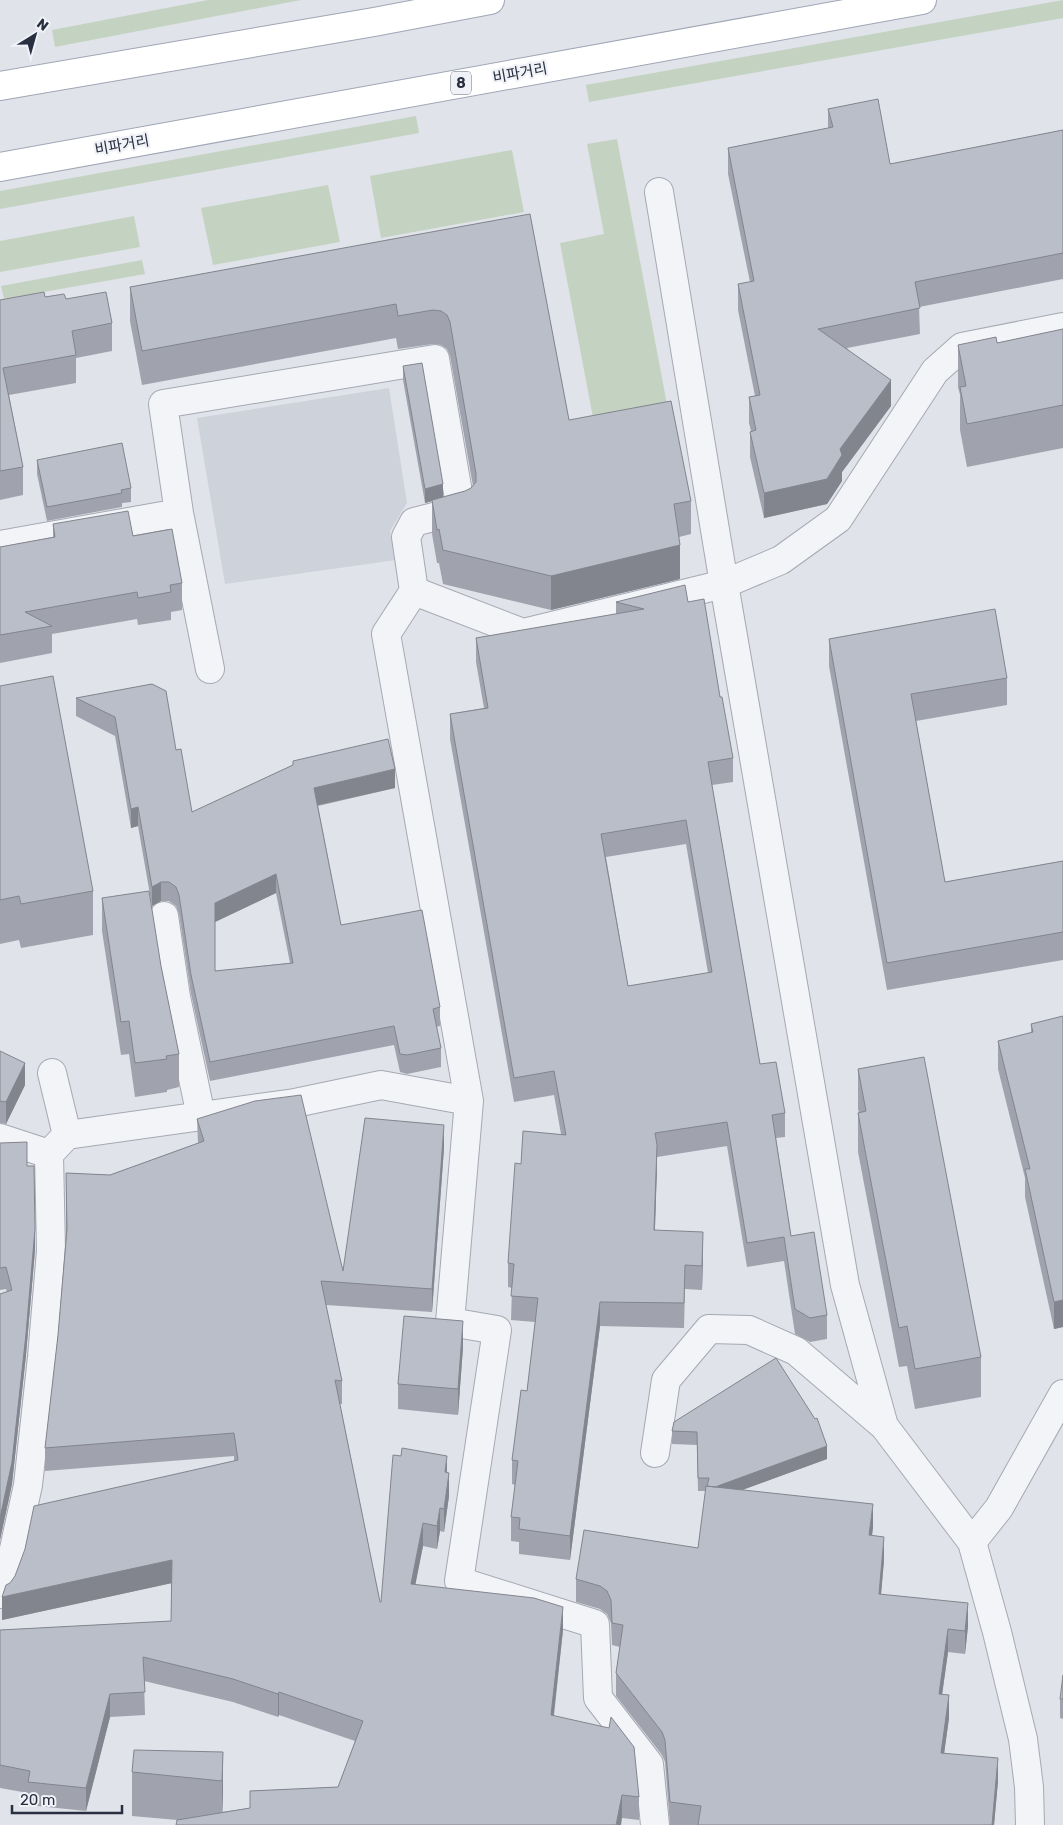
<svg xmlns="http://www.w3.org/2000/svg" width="1063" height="1825" font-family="Rubik,'Noto Sans KR',sans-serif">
	<rect width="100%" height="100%" fill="#e0e3e9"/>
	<path fill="#ced2db" d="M 389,388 L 407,503 L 390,531 L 396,560 L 225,584 L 197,418 Z"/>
	<path fill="#c4d3c1" d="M 208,0 L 301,0 L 55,47 L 52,30 Z
		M 1063,0 L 1063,18 L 589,102 L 586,85 Z
		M 416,116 L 419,133 L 0,209 L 0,191 Z
		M 617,139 L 668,410 L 594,423 L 560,243 L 604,234 L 587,144 Z
		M 512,150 L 524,212 L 381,238 L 370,176 Z
		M 328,185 L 340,242 L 213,265 L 201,208 Z
		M 134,216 L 140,247 L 0,272 L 0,241 Z
		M 142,260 L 145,274 L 4,299 L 1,286 Z"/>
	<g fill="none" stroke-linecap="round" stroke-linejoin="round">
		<defs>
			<path id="street" d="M 659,192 L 724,584 L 845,1285 L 884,1426 L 972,1542 L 997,1632 L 1023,1739 L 1029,1787 L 1030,1825
				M 0,545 L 179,513
				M 414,591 L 386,634 L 469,1101 L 450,1322 L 497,1330 L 459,1581 L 595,1624 L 598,1698 L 649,1764 L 655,1825
				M 210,669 L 179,513 L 163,404 L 435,359 L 461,510 L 414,522 L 406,537 L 414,591 L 523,633 L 724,584 L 781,560 L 838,519 L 935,371 L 962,347 L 1063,327
				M 164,916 L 176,997 L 201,1116
				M 52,1073 L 67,1135
				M 0,1138 L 49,1154 L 51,1251 L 42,1357 L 28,1485 L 10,1567 L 0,1594
				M 49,1154 L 67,1135 L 295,1103 L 381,1085 L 469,1101
				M 655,1453 L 666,1380 L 709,1329 L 749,1330 L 796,1351 L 884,1426
				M 972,1542 L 999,1508 L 1063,1394"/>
			<path id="primary" d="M 0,86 L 374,22 L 490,0
				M 0,167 L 922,0"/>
		</defs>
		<use href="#street" stroke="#a5a9b3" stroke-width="30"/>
		<use href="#primary" stroke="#9fa6b5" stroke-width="30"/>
		<use href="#street" stroke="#f3f4f7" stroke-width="28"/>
		<use href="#primary" stroke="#fff" stroke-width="28"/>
	</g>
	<path fill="#a0a3ad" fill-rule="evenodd" d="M 828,109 L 890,164 L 1063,130 L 1063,279 L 919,307 L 920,334 L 847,348 L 891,406 L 842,472 L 842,481 L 827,504 L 764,518 L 750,457 L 750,432 L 751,431 L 749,423 L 749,397 L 755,396 L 738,310 L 738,284 L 750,282 L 728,174 L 728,148 L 828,128 Z
		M 530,214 L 569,420 L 691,501 L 691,534 L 679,537 L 680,579 L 551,610 L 443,584 L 439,563 L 437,563 L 432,534 L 432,501 L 425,503 L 403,380 L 403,366 L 443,497 L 465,491 L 471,488 L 473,486 L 450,356 L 447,349 L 441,345 L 433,344 L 398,349 L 396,338 L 142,385 L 130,321 L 130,287 Z
		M 45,297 L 66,299 L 112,323 L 112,351 L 76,358 L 76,383 L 9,395 L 23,467 L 23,495 L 0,500 L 0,300 Z
		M 1063,329 L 1063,448 L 967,467 L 960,430 L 960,395 L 958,387 L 958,345 L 997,343 Z
		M 37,460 L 131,488 L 131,502 L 122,503 L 122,507 L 47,521 L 37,474 Z
		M 53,524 L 133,536 L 182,583 L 182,610 L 171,612 L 171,620 L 138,625 L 137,619 L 52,634 L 52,653 L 0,663 L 0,547 L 53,537 Z
		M 616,602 L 688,602 L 720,697 L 733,758 L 733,782 L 712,785 L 760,1064 L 785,1113 L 785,1137 L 776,1138 L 791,1236 L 827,1315 L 827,1339 L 810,1342 L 795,1334 L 784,1261 L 747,1267 L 727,1146 L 657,1157 L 655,1230 L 703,1257 L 702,1290 L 685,1289 L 684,1328 L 600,1326 L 570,1560 L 519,1554 L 519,1542 L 511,1541 L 511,1517 L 515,1485 L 512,1484 L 512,1460 L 527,1391 L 535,1322 L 511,1320 L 512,1288 L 508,1287 L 508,1263 L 521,1164 L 561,1134 L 554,1095 L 514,1102 L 450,739 L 450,714 L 484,708 L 476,662 L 476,638 L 616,614 ZM 686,844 L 708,973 L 628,986 L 606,857 Z
		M 829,639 L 1007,678 L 1007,705 L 916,721 L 945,882 L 1063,861 L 1063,960 L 887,990 L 829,666 Z
		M 152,684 L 176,750 L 192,812 L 293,765 L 293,761 L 395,788 L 318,806 L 341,925 L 440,1007 L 440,1026 L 436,1027 L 441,1048 L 441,1067 L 407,1074 L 400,1072 L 394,1045 L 210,1081 L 191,994 L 179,914 L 176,906 L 169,901 L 161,901 L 152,906 L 138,826 L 131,828 L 115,736 L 76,716 L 76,698 ZM 276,893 L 290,963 L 215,971 L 215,922 Z
		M 0,686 L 93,891 L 93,935 L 21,948 L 19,940 L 0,944 Z
		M 102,898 L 161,966 L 179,1054 L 179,1087 L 167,1090 L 167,1092 L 135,1097 L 129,1054 L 121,1055 L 102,931 Z
		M 1063,1016 L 1063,1327 L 1054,1329 L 1025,1197 L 1025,1178 L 998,1069 L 998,1041 L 1031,1033 L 1031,1024 Z
		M 0,1051 L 25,1085 L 6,1124 L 0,1123 Z
		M 858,1069 L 981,1357 L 981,1397 L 915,1409 L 907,1366 L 899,1367 L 858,1152 L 858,1113 L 859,1113 L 858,1109 Z
		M 197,1119 L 343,1271 L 444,1148 L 432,1312 L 326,1305 L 342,1381 L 342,1404 L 340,1404 L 380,1602 L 381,1602 L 447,1472 L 449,1496 L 444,1532 L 440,1531 L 437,1549 L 423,1546 L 415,1584 L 563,1630 L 554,1716 L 639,1797 L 639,1820 L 622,1818 L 177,1820 L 132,1816 L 132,1772 L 223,1752 L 222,1812 L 250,1808 L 250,1791 L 338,1787 L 355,1741 L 279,1715 L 278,1717 L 233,1702 L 144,1681 L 145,1715 L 110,1717 L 86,1811 L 28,1805 L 28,1793 L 0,1788 L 0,1630 L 171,1621 L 172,1583 L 2,1620 L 234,1461 L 234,1456 L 45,1471 L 45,1448 L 58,1335 L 66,1234 L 66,1173 L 110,1175 L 198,1143 Z
		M 0,1143 L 27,1166 L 35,1250 L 26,1355 L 12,1484 L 0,1540 L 0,1294 L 7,1292 L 6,1289 L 0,1290 Z
		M 463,1347 L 458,1415 L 398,1409 L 398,1384 Z
		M 674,1422 L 827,1459 L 742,1490 L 873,1527 L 872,1536 L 884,1560 L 881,1594 L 968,1626 L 965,1654 L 948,1652 L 942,1694 L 949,1718 L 944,1753 L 998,1781 L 994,1825 L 670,1825 L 665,1762 L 662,1755 L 616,1696 L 616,1673 L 620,1647 L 612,1645 L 611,1623 L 607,1614 L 600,1609 L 576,1602 L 576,1579 L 698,1548 L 706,1491 L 698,1491 L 697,1445 L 672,1444 L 672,1431 Z
		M 1063,1675 L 1063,1719 L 1060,1718 L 1060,1699 Z"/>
	<path fill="#82858d" d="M 891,380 L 891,406 L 842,472 L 842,481 L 827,504 L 764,518 L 764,493 L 840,449 Z
		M 443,484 L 443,498 L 425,503 L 425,489 Z
		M 680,545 L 680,579 L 551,610 L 551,576 Z
		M 395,769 L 395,788 L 314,806 L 314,788 Z
		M 138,807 L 138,826 L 131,828 L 131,809 Z
		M 276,874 L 276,893 L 215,922 L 215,903 Z
		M 161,882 L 161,901 L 152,906 L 152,887 Z
		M 25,1063 L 25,1085 L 6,1124 L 6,1102 Z
		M 444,1125 L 444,1148 L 432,1312 L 432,1289 Z
		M 657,1145 L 657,1169 L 654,1255 L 654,1230 Z
		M 35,1229 L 35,1250 L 26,1355 L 12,1484 L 0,1540 L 0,1518 Z
		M 703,1232 L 703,1257 L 702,1290 L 702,1266 Z
		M 1063,1300 L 1063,1327 L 1054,1329 L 1054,1302 Z
		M 600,1302 L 600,1326 L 570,1560 L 570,1536 Z
		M 463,1321 L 463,1347 L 458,1415 L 458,1389 Z
		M 827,1446 L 827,1459 L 707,1503 L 707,1490 Z
		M 447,1456 L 447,1479 L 445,1472 Z
		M 449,1473 L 449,1496 L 444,1532 L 444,1509 Z
		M 873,1504 L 873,1527 L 869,1558 L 869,1535 Z
		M 440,1508 L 440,1531 L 437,1549 L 437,1526 Z
		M 423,1523 L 423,1546 L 411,1607 L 411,1584 Z
		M 884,1537 L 884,1560 L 879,1617 L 879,1594 Z
		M 172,1560 L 172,1583 L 2,1620 L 2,1597 Z
		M 968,1603 L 968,1626 L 965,1654 L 965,1631 Z
		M 563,1607 L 563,1630 L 551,1738 L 551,1715 Z
		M 948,1629 L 948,1652 L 939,1717 L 939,1694 Z
		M 279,1692 L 279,1715 L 278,1717 L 278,1694 Z
		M 110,1694 L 110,1717 L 86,1811 L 86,1788 Z
		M 949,1695 L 949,1718 L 941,1776 L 941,1753 Z
		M 223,1752 L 223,1795 L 222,1825 L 222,1781 Z
		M 998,1758 L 998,1781 L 994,1825 L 992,1825 Z
		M 622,1795 L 622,1818 L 621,1825 L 616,1825 Z"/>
	<path fill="#babec9" stroke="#82858d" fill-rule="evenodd" d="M 878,99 L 890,164 L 1063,130 L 1063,253 L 915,282 L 920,308 L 818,329 L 891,380 L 840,449 L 842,455 L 827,479 L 764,493 L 750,432 L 756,430 L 749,397 L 760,395 L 738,284 L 754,281 L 728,148 L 833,127 L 828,109 Z
		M 530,214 L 569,420 L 671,401 L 691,501 L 674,504 L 680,545 L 551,576 L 443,550 L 439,529 L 437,530 L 432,500 L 465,491 L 471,488 L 476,482 L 476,474 L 450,322 L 447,315 L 441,311 L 433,310 L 398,316 L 396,304 L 142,351 L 130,287 Z
		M 44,292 L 45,297 L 64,294 L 66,299 L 106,292 L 112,323 L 72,331 L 76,355 L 3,368 L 23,467 L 0,471 L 0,300 Z
		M 1063,329 L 1063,405 L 967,424 L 960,387 L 966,386 L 958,345 L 996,337 L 997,343 Z
		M 422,363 L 443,484 L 425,489 L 403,366 Z
		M 122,443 L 131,488 L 121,490 L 122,493 L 47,507 L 37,460 Z
		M 128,511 L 133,536 L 172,529 L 182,583 L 170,585 L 171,592 L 138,598 L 137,592 L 25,612 L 52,626 L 0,635 L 0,547 L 55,537 L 53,524 Z
		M 685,585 L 688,602 L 704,599 L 720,697 L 722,697 L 733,758 L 708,762 L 760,1064 L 776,1062 L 785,1113 L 772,1115 L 791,1236 L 814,1232 L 827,1315 L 810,1318 L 795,1309 L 784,1237 L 747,1243 L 727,1122 L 655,1133 L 657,1145 L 654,1230 L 703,1232 L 702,1266 L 685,1265 L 684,1303 L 600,1302 L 570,1536 L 519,1529 L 520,1518 L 511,1517 L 518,1461 L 512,1460 L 521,1390 L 527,1391 L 538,1298 L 511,1296 L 514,1264 L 508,1263 L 515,1163 L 521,1164 L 523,1131 L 566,1135 L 554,1071 L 514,1078 L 450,714 L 488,708 L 476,638 L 644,609 L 616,602 ZM 686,820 L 712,972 L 628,986 L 601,834 Z
		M 995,609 L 1007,678 L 911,694 L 945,882 L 1063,861 L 1063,932 L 887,963 L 829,639 Z
		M 53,676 L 93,891 L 21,904 L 19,896 L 0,900 L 0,686 Z
		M 152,684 L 166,691 L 176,750 L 181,749 L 192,812 L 293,765 L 293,761 L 388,739 L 395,769 L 314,788 L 341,925 L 422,910 L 440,1007 L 433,1009 L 441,1048 L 407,1055 L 400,1054 L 394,1026 L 210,1062 L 191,975 L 179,895 L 176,887 L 169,882 L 161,882 L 152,887 L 138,807 L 131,809 L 115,717 L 76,698 ZM 276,874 L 293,963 L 215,971 L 215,903 Z
		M 149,891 L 161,966 L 179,1054 L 166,1056 L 167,1059 L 135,1063 L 129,1021 L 121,1022 L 102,898 Z
		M 1063,1016 L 1063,1300 L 1054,1302 L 1025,1169 L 1030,1169 L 998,1041 L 1033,1032 L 1031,1024 Z
		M 0,1051 L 25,1063 L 6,1102 L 0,1101 Z
		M 924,1057 L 981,1357 L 915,1369 L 907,1326 L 899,1328 L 881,1235 L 858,1113 L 866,1111 L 858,1069 Z
		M 301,1095 L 343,1271 L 365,1118 L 444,1125 L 432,1289 L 321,1281 L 342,1381 L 335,1380 L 380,1602 L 381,1602 L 393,1455 L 401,1456 L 402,1448 L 447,1456 L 445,1472 L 449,1473 L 444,1509 L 440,1508 L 437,1526 L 423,1523 L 411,1584 L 534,1598 L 563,1607 L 551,1715 L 609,1728 L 611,1717 L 634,1747 L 639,1797 L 622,1795 L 616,1825 L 176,1825 L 177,1820 L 250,1808 L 250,1791 L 338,1787 L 363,1721 L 279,1692 L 278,1694 L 233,1679 L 143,1657 L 145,1692 L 110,1694 L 86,1788 L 28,1782 L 30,1771 L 0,1765 L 0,1630 L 171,1621 L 172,1560 L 2,1597 L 6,1585 L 10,1583 L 15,1576 L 25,1549 L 34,1506 L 238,1460 L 234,1433 L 45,1448 L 58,1335 L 67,1229 L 66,1173 L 110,1175 L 204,1141 L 197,1119 L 255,1101 Z
		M 27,1142 L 27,1166 L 34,1166 L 35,1229 L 26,1334 L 12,1462 L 0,1518 L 0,1294 L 12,1290 L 6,1267 L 0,1268 L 0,1143 Z
		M 404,1316 L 463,1321 L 458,1389 L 398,1384 Z
		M 776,1358 L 815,1419 L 817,1418 L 827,1446 L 715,1487 L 707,1486 L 709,1478 L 698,1478 L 697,1432 L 672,1431 L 674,1422 Z
		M 706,1486 L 873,1504 L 869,1535 L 884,1537 L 879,1594 L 968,1603 L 965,1631 L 948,1629 L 939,1694 L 949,1695 L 941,1753 L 998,1758 L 992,1825 L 698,1825 L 701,1806 L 670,1802 L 665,1740 L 662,1732 L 616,1673 L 623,1625 L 612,1623 L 611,1600 L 607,1591 L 600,1586 L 576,1579 L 584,1530 L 698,1548 Z
		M 1063,1675 L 1063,1699 L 1060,1699 Z
		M 134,1750 L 223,1752 L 222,1781 L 132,1772 Z"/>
	<g text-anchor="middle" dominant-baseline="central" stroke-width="4.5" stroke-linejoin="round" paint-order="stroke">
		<rect fill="#f0f2f7" stroke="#646a78" stroke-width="1" x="451" y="71.5" width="20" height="23" rx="4"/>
		<g font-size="14" font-weight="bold" fill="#282f41">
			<text x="461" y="83">8</text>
		</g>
		<g font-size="15" fill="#282f41" stroke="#f0f2f7">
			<text transform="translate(520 73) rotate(-10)">비파거리</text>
			<text transform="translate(122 145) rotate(-10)">비파거리</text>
		</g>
	</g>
	<g transform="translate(35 35) rotate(37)" stroke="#f0f2f7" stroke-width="4" paint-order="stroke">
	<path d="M0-4L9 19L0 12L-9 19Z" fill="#282f41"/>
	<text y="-8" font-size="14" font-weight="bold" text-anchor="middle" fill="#282f41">N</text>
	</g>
	<path d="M12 1805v8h110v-8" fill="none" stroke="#282f41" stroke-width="2.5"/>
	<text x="20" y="1805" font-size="15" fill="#282f41" stroke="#f0f2f7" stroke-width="4" paint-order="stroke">20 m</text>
</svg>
